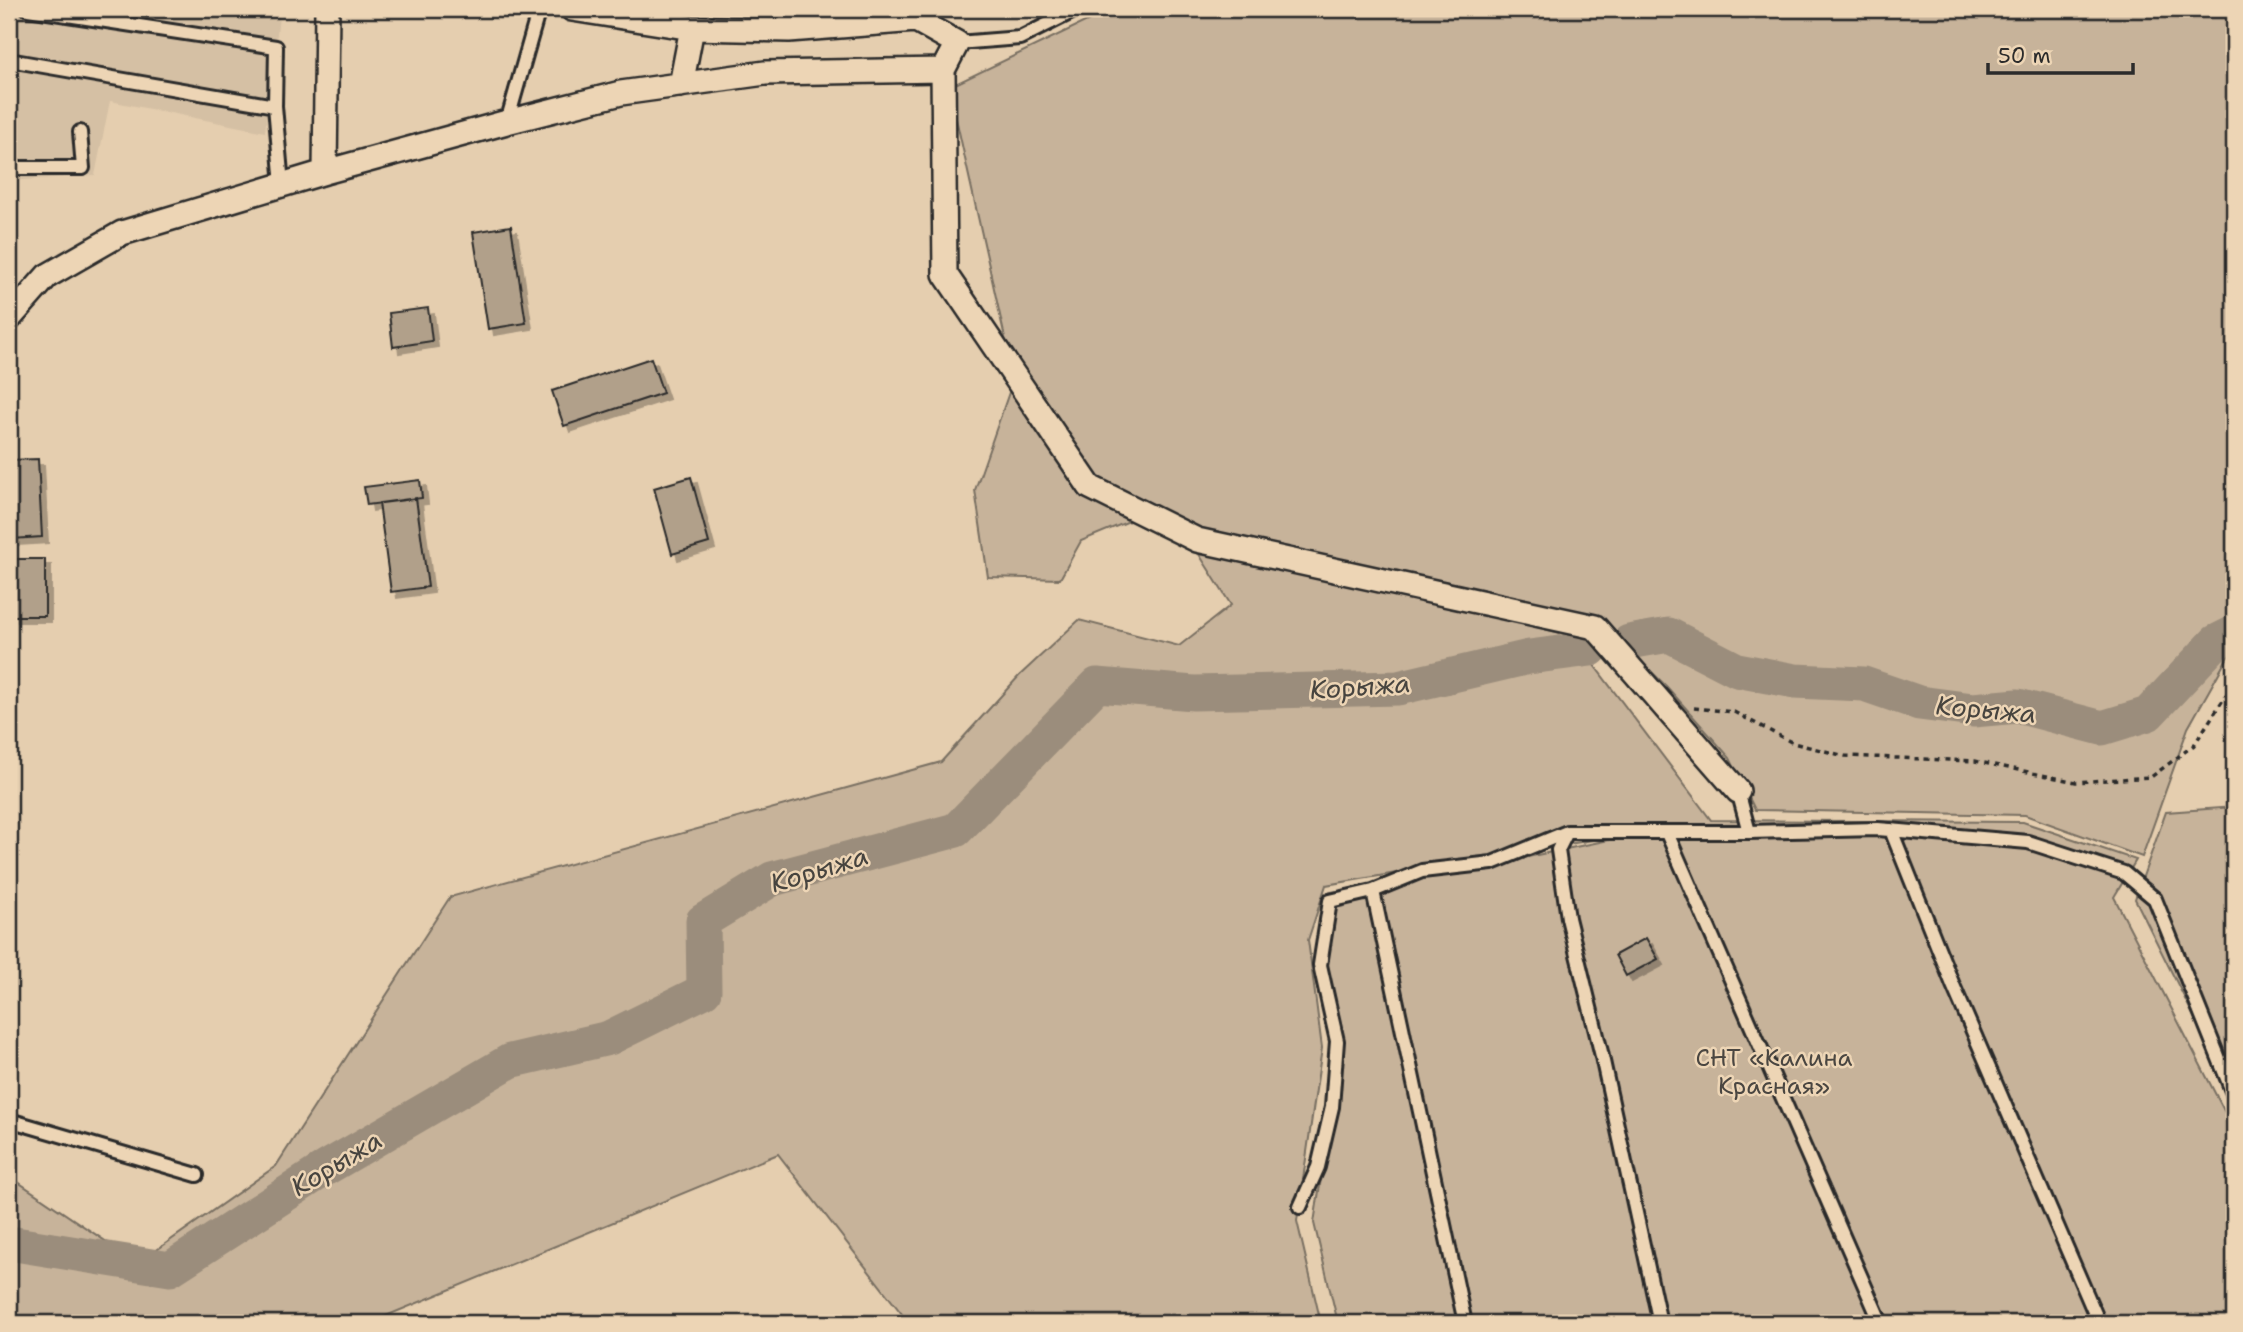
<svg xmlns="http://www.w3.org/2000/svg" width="2243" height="1332" font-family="'Shantell Sans',sans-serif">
	<defs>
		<filter id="shadow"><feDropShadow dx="6" dy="6" stdDeviation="0" flood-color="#0004"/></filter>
	</defs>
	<rect width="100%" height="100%" fill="#e5ceaf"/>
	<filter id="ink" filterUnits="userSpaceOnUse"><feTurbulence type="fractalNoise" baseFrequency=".0143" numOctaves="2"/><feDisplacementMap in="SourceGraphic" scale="14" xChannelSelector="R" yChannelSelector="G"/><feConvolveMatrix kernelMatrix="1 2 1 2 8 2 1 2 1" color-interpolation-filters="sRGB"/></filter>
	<g filter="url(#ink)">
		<path fill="#d5c0a4" d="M 9,9 L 280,9 L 265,132 L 110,101 L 95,175 L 9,181 Z"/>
		<path fill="#c7b39a" stroke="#796f62" stroke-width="2" d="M 1112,9 L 2234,9 L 2234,646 L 2188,728 L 2142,857 L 2025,815 L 1755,810 L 1730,758 L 1667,687 L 1596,617 L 1466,586 L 1134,519 L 1081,541 L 1060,579 L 988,577 L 975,490 L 1014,378 L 949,87 Z
			M 1197,551 L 1371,585 L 1572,636 L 1711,820 L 2023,822 L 2136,860 L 2114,897 L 2234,1130 L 2234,1323 L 1338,1323 L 1314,1223 L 1343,1037 L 1316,945 L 1325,893 L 1518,859 L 1681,825 L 1326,885 L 1308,940 L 1322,1048 L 1297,1221 L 1321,1323 L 909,1323 L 778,1154 L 369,1323 L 9,1323 L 9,1176 L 138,1263 L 276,1166 L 450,897 L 941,762 L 1019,676 L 1079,620 L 1179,646 L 1231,605 Z
			M 2234,807 L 2234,1097 L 2135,899 L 2166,812 Z"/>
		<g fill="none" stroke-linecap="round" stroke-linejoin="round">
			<path stroke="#9b8d7b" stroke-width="35" d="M 1629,642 L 1669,635 L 1737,670 L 1795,681 L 1864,684 L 1919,703 L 1973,710 L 2018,706 L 2102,728 L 2148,714 L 2216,642 L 2234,633
				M 9,1243 L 170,1269 L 326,1168 L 510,1061 L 609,1038 L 704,991 L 703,921 L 772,879 L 956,830 L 1097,685 L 1194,693 L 1398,688 L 1529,657 L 1591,649"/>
		</g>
		<path fill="#b1a08a" stroke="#2b2b2b" stroke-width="2" filter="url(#shadow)" d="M 511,226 L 526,323 L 488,329 L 473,232 Z
			M 428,308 L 432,341 L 393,347 L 389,313 Z
			M 651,358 L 663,393 L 564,426 L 552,391 Z
			M 38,459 L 42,537 L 12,539 L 9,460 Z
			M 691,477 L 709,543 L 672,554 L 654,488 Z
			M 420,480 L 422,498 L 367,505 L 364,487 Z
			M 416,498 L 428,587 L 391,592 L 379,503 Z
			M 11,559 L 45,559 L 45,616 L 12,616 Z
			M 1646,938 L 1658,959 L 1626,976 L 1615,955 Z"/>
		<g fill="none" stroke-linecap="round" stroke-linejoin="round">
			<defs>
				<path id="service" d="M 28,9 L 276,47 L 275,106 L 282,185
					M 957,43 L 1020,38 L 1078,9
					M 9,60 L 275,106
					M 507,122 L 539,9
					M 9,168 L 83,168 L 80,132
					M 1891,830 L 1953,985 L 2099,1323
					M 1749,832 L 1878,829 L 2028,842 L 2124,873 L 2155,899 L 2234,1096
					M 1667,833 L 1881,1323
					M 9,1120 L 197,1175
					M 1300,1207 L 1318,1167 L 1332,1107 L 1337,1041 L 1320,965 L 1330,901 L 1373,891
					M 1465,1323 L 1373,891 L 1422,871 L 1492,863 L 1567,832
					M 1660,1323 L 1601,1052 L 1568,918 L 1558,850 L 1567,832 L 1749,832 L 1738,791"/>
				<path id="minor" d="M 789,30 L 793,9
					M 943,70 L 945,274 L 1090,487 L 1197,540 L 1595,627 L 1738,791
					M 681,85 L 692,28
					M 325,172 L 327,9
					M 9,319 L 47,276 L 122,233 L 325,172 L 507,122 L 621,93 L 765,73 L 943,70 L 957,43 L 916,20 L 789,30 L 692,28 L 572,9"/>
			</defs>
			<use href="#service" stroke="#2b2b2b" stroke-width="18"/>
			<use href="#minor" stroke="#2b2b2b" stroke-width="28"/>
			<path stroke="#2b2b2b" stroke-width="3.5" stroke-dasharray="5 5" stroke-linecap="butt" d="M 1694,708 L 1734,712 L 1793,743 L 1845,756 L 1975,761 L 2076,782 L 2151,777 L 2194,745 L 2234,683"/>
			<use href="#service" stroke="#edd5b5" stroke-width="12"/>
			<use href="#minor" stroke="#edd5b5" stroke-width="23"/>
		</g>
	</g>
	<g text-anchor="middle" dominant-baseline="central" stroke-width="5" stroke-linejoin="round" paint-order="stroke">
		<g font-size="24" fill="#4a4641" stroke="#edd5b5">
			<text x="1774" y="1058">СНТ «Калина<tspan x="1774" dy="28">Красная»</tspan></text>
		</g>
		<g font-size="26" font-style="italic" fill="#47443f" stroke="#edd5b5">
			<text transform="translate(1360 686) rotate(-4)">Корыжа</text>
			<text transform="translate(1986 709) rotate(5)">Корыжа</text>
			<text transform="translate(819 869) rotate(-17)">Корыжа</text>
			<text transform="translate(336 1163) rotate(-31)">Корыжа</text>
		</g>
	</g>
	<rect width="2243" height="1332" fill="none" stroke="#edd5b5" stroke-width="35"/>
	<rect x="18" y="18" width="2208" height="1297" fill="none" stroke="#2b2b2b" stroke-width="2.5" filter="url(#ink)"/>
	<path d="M1988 63v10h145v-10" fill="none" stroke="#2b2b2b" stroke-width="3.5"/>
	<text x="1998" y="63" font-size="21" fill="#2b2b2b" stroke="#edd5b5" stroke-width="5" paint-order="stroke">50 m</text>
</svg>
